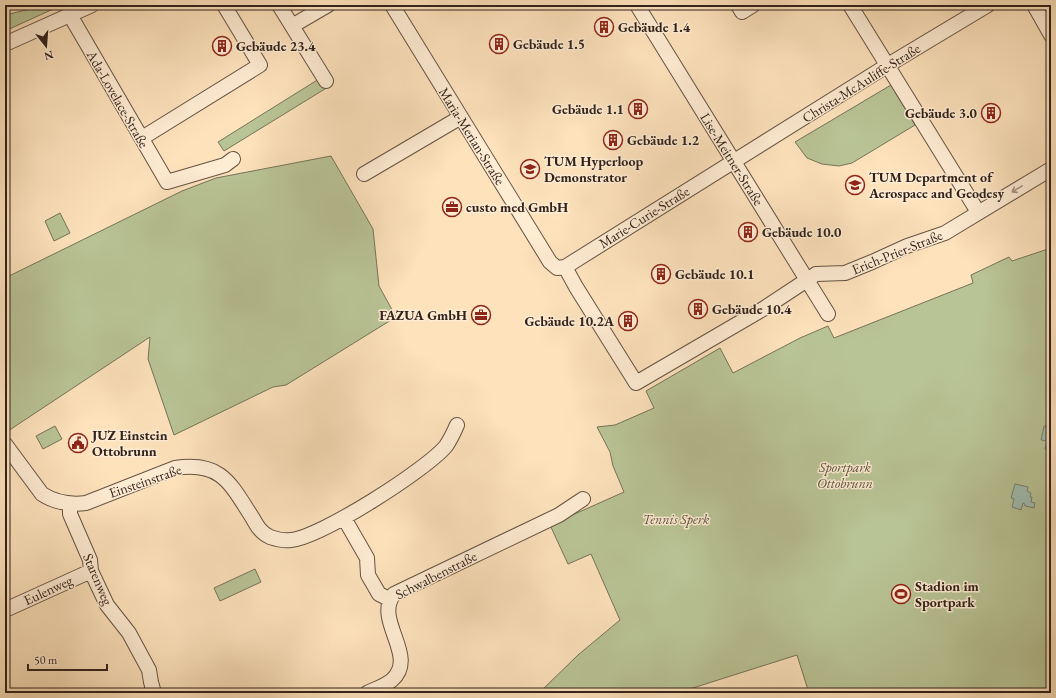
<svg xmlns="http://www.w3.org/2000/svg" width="1056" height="698" font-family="'EB Garamond',serif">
	<rect width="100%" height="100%" fill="#fde2bc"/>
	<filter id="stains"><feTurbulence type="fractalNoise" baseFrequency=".005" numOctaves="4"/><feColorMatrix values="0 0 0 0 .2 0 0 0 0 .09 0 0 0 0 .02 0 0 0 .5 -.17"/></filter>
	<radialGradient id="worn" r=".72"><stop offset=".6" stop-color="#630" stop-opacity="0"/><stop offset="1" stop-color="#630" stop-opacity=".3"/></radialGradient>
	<path fill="#b9c496" stroke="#767358" d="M 47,5 L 62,5 L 5,31 L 5,15 Z
		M 327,74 L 333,84 L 224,151 L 218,142 Z
		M 891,85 L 915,125 L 852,163 L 839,166 L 822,164 L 807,158 L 795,142 Z
		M 331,156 L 373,229 L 379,286 L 396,317 L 286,385 L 273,387 L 174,435 L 148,359 L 150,337 L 5,433 L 5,278 L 182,191 L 216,178 Z
		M 60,213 L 70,233 L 54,241 L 45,221 Z
		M 1051,248 L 1051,693 L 809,693 L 797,655 L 677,693 L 531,693 L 542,690 L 578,655 L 620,620 L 591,554 L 568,564 L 550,525 L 624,492 L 613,466 L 610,452 L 597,427 L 615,425 L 654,408 L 646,391 L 720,348 L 733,373 L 800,338 L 828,326 L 834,338 L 973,283 L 971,275 L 1009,257 L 1012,261 Z
		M 55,426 L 62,439 L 43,449 L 36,436 Z
		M 255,569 L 261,582 L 220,601 L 214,588 Z"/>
	<path fill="#9fbeb1" stroke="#738075" d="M 1044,426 L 1051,428 L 1051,450 L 1045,449 L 1047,441 L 1041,440 Z
		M 1015,484 L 1028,487 L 1027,491 L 1031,493 L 1030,497 L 1032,497 L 1031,502 L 1035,503 L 1034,508 L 1025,506 L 1025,504 L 1023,503 L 1021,510 L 1012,507 L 1014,499 L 1011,498 Z"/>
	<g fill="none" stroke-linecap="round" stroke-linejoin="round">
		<defs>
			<path id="minor" d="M 279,5 L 326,81
				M 392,5 L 550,262 L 557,268 L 565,267 L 888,65 L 988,5
				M 637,5 L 828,314
				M 738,5 L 742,12 L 753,5
				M 850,5 L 978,212
				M 1034,5 L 1051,35
				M 70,15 L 167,182 L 225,165 L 233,159
				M 292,26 L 328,5
				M 5,44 L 92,5
				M 142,138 L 260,65 L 224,5
				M 364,174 L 461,117
				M 565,267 L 576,287 L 636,383 L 763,309 L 816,274 L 845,273 L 872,262 L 907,246 L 945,233 L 1051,169
				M 5,444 L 42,494 C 56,503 70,505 86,503 L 175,468 C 221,461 230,483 252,517 C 257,526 261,533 270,537 C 276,539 285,541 291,540 C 321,537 426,470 446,446 C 450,440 454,432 457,425
				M 70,504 L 70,514 L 90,560 L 91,571 L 107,605 L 129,633 L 149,670 L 151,682 L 154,693
				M 344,518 L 367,558 L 368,575 L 379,594 L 389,599
				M 5,610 L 91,571
				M 367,693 C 375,689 385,686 392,680 C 419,656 373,620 394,594 L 559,515 L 583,499"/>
		</defs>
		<use href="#minor" stroke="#655243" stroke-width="16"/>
		<use href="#minor" stroke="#feecd3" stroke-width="14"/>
	</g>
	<defs><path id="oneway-shaft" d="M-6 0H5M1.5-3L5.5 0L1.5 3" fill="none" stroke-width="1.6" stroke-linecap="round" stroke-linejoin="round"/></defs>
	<use stroke="#a29180" href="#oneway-shaft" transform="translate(1017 189) rotate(149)"/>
	<defs>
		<symbol id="building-ring" viewBox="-11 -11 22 22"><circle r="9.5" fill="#feecd3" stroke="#8f2418" stroke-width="1.5"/><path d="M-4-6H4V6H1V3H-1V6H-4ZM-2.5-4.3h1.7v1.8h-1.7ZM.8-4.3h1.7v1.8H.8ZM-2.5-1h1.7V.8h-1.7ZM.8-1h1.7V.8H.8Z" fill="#8f2418"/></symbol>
		<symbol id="university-ring" viewBox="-11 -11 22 22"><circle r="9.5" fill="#feecd3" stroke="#8f2418" stroke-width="1.5"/><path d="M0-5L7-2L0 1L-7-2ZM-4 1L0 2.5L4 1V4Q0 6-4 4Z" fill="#8f2418"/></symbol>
		<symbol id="school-ring" viewBox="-11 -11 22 22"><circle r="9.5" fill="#feecd3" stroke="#8f2418" stroke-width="1.5"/><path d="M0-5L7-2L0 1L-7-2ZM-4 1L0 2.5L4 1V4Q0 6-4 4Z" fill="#8f2418"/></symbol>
		<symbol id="office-ring" viewBox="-11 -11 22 22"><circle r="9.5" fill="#feecd3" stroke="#8f2418" stroke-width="1.5"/><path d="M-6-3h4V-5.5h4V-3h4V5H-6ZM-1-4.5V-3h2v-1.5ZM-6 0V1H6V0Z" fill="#8f2418"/></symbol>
		<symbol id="civic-ring" viewBox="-11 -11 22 22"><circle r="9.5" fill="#feecd3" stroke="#8f2418" stroke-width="1.5"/><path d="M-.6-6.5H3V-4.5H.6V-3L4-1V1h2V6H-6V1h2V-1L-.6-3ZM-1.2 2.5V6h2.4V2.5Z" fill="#8f2418"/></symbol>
		<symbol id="stadium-ring" viewBox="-11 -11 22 22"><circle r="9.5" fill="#feecd3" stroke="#8f2418" stroke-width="1.5"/><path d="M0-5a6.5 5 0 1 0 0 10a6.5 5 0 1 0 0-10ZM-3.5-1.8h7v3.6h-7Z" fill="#8f2418"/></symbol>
	</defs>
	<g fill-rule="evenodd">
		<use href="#building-ring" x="593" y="16" width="22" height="22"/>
		<use href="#building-ring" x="488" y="33" width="22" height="22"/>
		<use href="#building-ring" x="211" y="35" width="22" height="22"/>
		<use href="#building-ring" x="627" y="98" width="22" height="22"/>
		<use href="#building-ring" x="980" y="102" width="22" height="22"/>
		<use href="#building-ring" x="602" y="129" width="22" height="22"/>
		<use href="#university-ring" x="519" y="158" width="22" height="22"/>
		<use href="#school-ring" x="844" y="174" width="22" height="22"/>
		<use href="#office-ring" x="441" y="196" width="22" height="22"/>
		<use href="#building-ring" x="737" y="221" width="22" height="22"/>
		<use href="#building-ring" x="650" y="263" width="22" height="22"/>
		<use href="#building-ring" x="687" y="298" width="22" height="22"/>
		<use href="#office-ring" x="470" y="304" width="22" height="22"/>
		<use href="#building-ring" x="617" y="310" width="22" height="22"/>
		<use href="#civic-ring" x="67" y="432" width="22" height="22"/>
		<use href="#stadium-ring" x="890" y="583" width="22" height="22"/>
	</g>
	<g text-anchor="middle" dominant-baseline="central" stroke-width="3" stroke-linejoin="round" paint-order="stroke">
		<g font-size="14" font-weight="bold" fill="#32221b" stroke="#feecd3" text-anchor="start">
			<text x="618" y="27">Gebäude 1.4</text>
			<text x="513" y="44">Gebäude 1.5</text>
			<text x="236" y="46">Gebäude 23.4</text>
			<text x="624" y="109" text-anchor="end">Gebäude 1.1</text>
			<text x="977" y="113" text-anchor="end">Gebäude 3.0</text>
			<text x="627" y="140">Gebäude 1.2</text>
			<text x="544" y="161">TUM Hyperloop<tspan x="544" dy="16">Demonstrator</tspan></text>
			<text x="869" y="177">TUM Department of<tspan x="869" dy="16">Aerospace and Geodesy</tspan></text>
			<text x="466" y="207">custo med GmbH</text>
			<text x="762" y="232">Gebäude 10.0</text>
			<text x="675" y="274">Gebäude 10.1</text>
			<text x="712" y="309">Gebäude 10.4</text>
			<text x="467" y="315" text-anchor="end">FAZUA GmbH</text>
			<text x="614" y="321" text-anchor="end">Gebäude 10.2A</text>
			<text x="92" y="435">JUZ Einstein<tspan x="92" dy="16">Ottobrunn</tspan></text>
			<text x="915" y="586">Stadion im<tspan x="915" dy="16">Sportpark</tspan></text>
		</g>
		<g font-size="14" fill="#32221b" stroke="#feecd3">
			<text transform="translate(861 83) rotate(-32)">Christa-McAuliffe-Straße</text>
			<text transform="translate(118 99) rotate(60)">Ada-Lovelace-Straße</text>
			<text transform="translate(472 136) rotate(58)">Maria-Merian-Straße</text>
			<text transform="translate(732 159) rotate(58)">Lise-Meitner-Straße</text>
			<text transform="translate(644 217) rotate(-32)">Marie-Curie-Straße</text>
			<text transform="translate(897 252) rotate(-22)">Erich-Prier-Straße</text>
			<text transform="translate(145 481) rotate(-19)">Einsteinstraße</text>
			<text transform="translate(436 575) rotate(-27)">Schwalbenstraße</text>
			<text transform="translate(98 579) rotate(67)">Starenweg</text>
			<text transform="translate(48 590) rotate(-25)">Eulenweg</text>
		</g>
		<g font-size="14" font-style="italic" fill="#5a5340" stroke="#feecd3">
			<text x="845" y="467">Sportpark<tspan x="845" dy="16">Ottobrunn</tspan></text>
			<text x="676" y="519">Tennis Sperk</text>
		</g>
	</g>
	<rect width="1056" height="698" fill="none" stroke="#fde2bc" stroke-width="20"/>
	<rect x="6" y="6" width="1044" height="686" fill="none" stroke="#32221b" stroke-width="2"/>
	<rect x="10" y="10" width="1036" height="678" fill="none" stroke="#32221b"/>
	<g transform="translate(46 46) rotate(163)" stroke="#feecd3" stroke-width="3" paint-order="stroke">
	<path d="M0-3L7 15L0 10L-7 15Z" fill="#32221b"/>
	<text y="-6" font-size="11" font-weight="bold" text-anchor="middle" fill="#32221b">N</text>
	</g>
	<path d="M28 664v6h79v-6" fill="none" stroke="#32221b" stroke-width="2"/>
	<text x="34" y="664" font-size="12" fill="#32221b" stroke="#feecd3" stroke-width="3" paint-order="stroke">50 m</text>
	<rect width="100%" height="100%" filter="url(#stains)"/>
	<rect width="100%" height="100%" fill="url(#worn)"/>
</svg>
